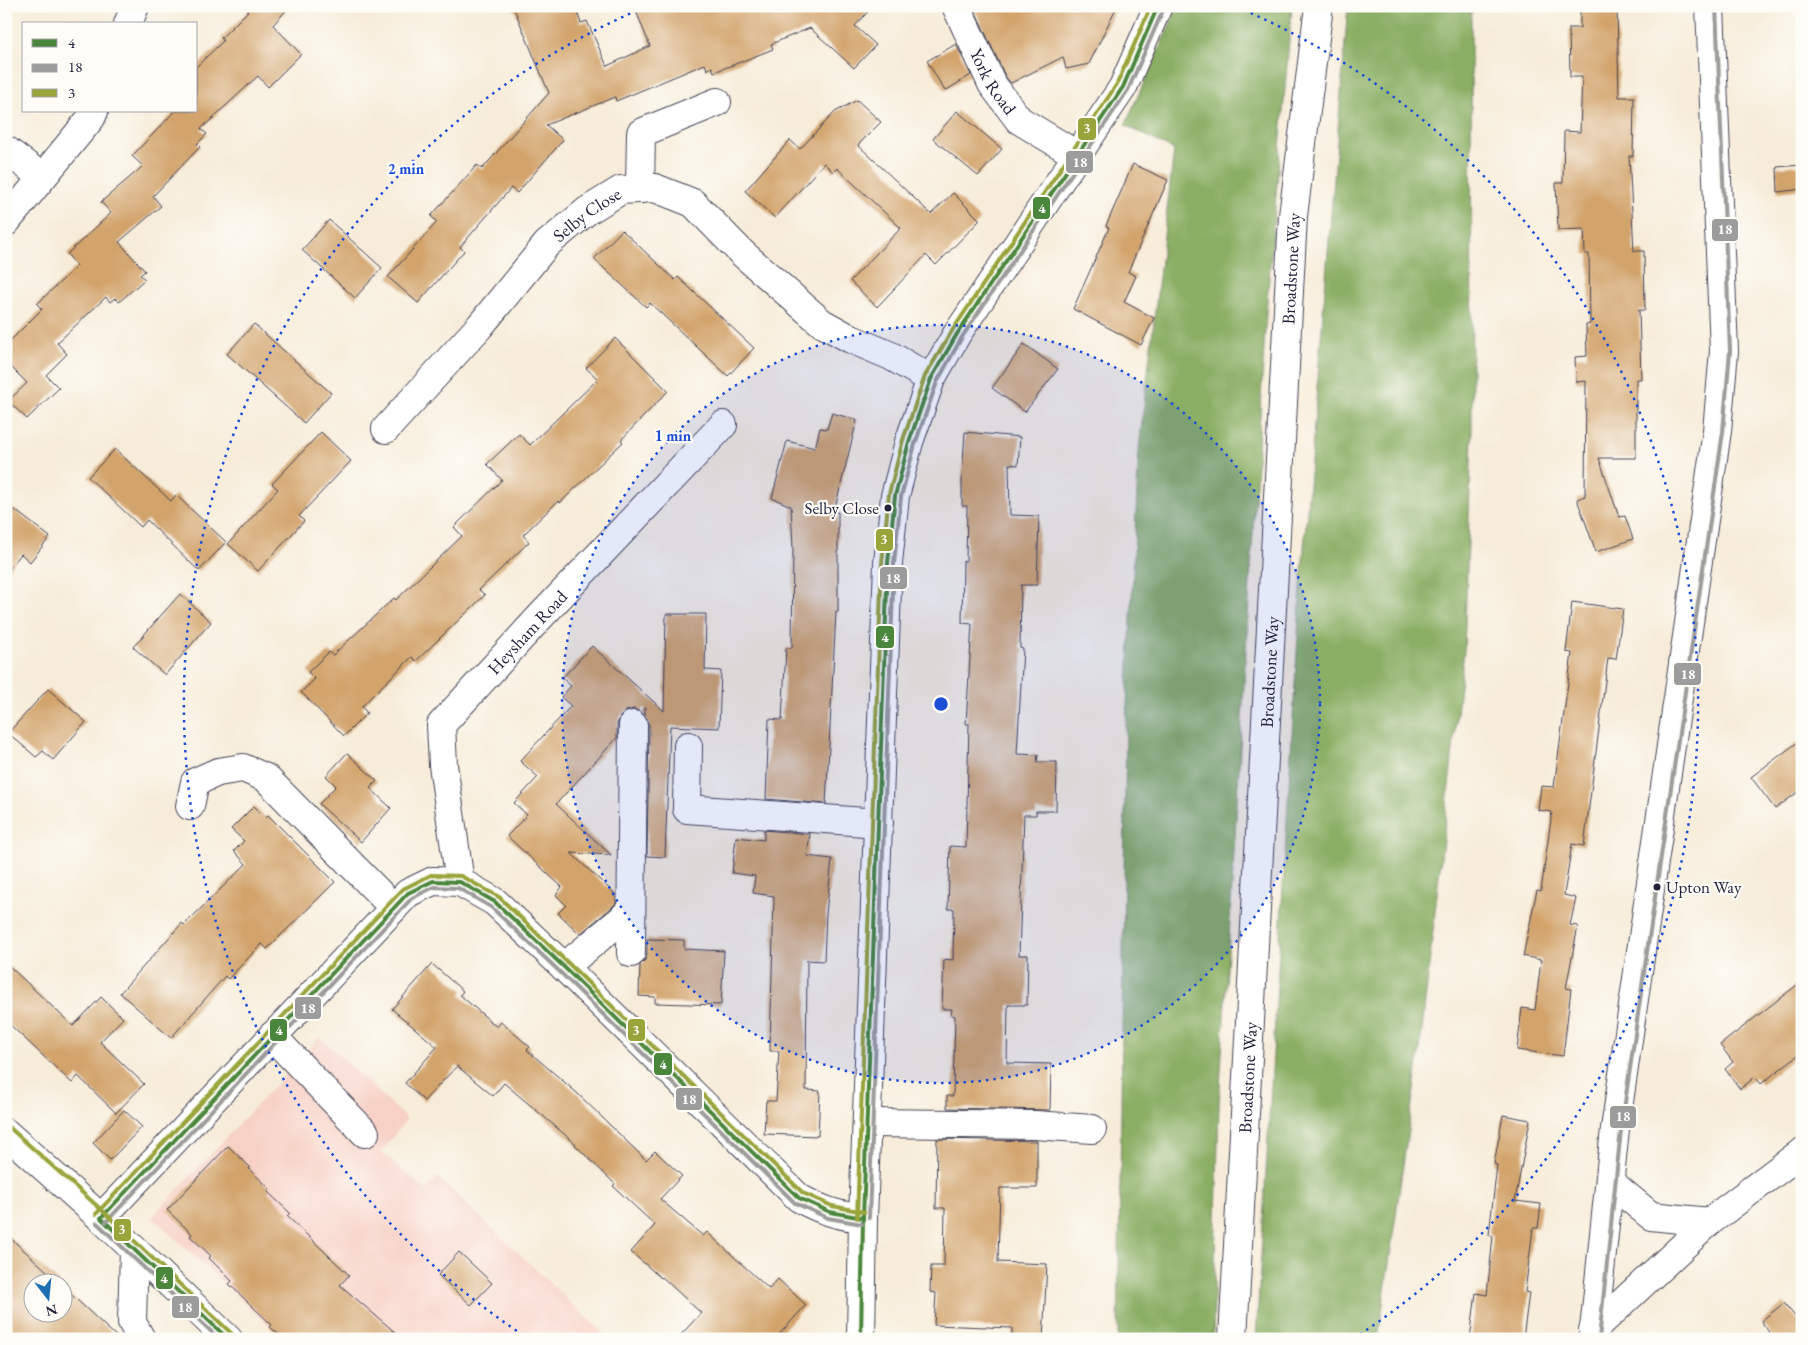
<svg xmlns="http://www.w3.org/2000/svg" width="1808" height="1345" font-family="'EB Garamond',serif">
	<rect width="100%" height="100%" fill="#fdfcf7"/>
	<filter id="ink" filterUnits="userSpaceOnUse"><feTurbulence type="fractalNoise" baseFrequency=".02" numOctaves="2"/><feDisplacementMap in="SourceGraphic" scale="10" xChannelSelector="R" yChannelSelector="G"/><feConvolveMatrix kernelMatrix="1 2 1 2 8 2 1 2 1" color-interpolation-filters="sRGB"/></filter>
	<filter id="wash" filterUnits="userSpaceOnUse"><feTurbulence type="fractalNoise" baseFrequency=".0096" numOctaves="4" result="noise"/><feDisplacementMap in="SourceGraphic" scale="20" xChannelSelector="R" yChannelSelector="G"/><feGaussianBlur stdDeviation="1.12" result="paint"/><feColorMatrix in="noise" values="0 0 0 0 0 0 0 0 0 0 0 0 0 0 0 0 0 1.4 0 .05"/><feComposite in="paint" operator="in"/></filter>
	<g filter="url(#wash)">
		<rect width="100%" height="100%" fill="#f7ecd9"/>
		<path fill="#f7d1c6" d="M 320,1037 L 407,1119 L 381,1152 L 426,1190 L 438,1177 L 609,1339 L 284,1339 L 152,1217 Z"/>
		<path fill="#8aae64" stroke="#566850" d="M 1178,6 L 1292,6 L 1266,314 L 1219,1104 L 1213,1339 L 1118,1339 L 1126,727 L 1139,448 L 1174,150 L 1125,125 Z
			M 1348,6 L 1471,6 L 1472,437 L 1464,650 L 1420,1048 L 1378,1339 L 1256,1339 L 1301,585 Z"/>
		<g id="blocks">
			<path fill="#d2a36b" d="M 253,6 L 290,6 L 273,25 L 301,54 L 268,87 L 258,76 L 201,129 L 207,134 L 197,144 L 200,147 L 153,196 L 161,206 L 119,242 L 145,271 L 140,275 L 145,279 L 119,302 L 115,298 L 110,302 L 106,297 L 57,343 L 67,354 L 46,375 L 59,388 L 27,419 L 8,401 L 27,383 L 6,362 L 6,345 L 42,309 L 37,304 L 77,266 L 67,254 L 111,213 L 101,202 L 143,166 L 132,156 L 175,111 L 196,111 L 196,67 L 223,41 L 221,38 Z
				M 513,6 L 575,6 L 581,23 L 587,21 L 607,66 L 650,46 L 634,6 L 873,6 L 855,26 L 876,45 L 854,68 L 810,28 L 771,44 L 773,49 L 738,63 L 714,72 L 712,67 L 707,70 L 705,64 L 616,101 L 615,97 L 546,125 L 563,140 L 517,193 L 511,188 L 460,247 L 464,251 L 418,303 L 388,277 L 437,222 L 431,216 L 477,165 L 482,169 L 549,93 Z
				M 973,6 L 1117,6 L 1089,64 L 1066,69 L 1063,57 L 1011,83 L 1005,76 Z
				M 1580,6 L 1617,6 L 1619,97 L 1634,97 L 1633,156 L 1629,156 L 1634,251 L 1644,251 L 1645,310 L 1639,310 L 1641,379 L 1636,379 L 1636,458 L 1599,458 L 1619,517 L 1625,516 L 1633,539 L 1596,552 L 1577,499 L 1585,496 L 1586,381 L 1576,382 L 1575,357 L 1587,356 L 1586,325 L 1590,324 L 1589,254 L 1585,254 L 1584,229 L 1558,230 L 1556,183 L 1563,183 L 1564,131 L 1580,132 L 1582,77 L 1570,77 L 1569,28 L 1580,28 Z
				M 956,44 L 971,75 L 945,91 L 927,61 Z
				M 857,100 L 881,122 L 858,145 L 931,214 L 953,193 L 980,220 L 936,265 L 926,255 L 877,307 L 850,281 L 901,228 L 837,168 L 833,172 L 824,163 L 775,218 L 745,191 L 790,140 L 800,149 L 835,112 Z
				M 957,111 L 1002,149 L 978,176 L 933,139 Z
				M 1133,164 L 1168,180 L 1128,272 L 1136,276 L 1124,302 L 1154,318 L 1141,345 L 1073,309 L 1109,228 L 1106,226 Z
				M 1802,165 L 1802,189 L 1778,192 L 1777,167 Z
				M 329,220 L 382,268 L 355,298 L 302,250 Z
				M 622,230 L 675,280 L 678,277 L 754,348 L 728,376 L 650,303 L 646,307 L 594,259 Z
				M 254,324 L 331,393 L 304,423 L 227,354 Z
				M 615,338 L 668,391 L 621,440 L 623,442 L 560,503 L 558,501 L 523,535 L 529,542 L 479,590 L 485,595 L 416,661 L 412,657 L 372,696 L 362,707 L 367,713 L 344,736 L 301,692 L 315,679 L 308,672 L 329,652 L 333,655 L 394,598 L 396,600 L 462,536 L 454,527 L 502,480 L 487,464 L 519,434 L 530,445 L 598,379 L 586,368 Z
				M 1024,344 L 1058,369 L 1025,412 L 992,388 Z
				M 832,413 L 857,420 L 834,512 L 838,512 L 838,612 L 836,612 L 826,804 L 766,799 L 769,719 L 782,720 L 786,648 L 792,648 L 793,549 L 791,506 L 772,498 L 787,441 L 815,448 L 820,428 L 827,429 Z
				M 321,432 L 351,461 L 299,516 L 304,521 L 258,571 L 228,544 L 278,489 L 272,484 Z
				M 965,432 L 1020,437 L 1018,465 L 1009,464 L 1010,515 L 1039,516 L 1037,585 L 1021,585 L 1020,648 L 1023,649 L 1017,754 L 1038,755 L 1037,762 L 1057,762 L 1056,811 L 1036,811 L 1036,815 L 1024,815 L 1019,955 L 1028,955 L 1027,1005 L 1008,1005 L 1007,1063 L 1051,1064 L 1050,1110 L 947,1108 L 947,1096 L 953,1096 L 955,1016 L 951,1015 L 952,1009 L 942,1009 L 944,959 L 953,960 L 954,909 L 948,909 L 950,846 L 966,847 L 969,724 L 966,724 L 972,624 L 962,623 L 963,561 L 966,561 L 967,506 L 962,506 L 962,478 Z
				M 115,449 L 171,501 L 176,495 L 226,542 L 199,571 L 147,520 L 141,527 L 88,477 Z
				M 6,503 L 50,537 L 30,562 L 21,554 L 6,573 Z
				M 180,594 L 211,622 L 165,675 L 133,647 Z
				M 1572,602 L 1623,609 L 1616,659 L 1608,658 L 1584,846 L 1572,844 L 1564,895 L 1576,898 L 1570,925 L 1578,926 L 1566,988 L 1571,989 L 1563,1056 L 1517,1050 L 1522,1008 L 1535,1010 L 1541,960 L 1523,956 L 1537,890 L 1541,891 L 1552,812 L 1538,810 L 1541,786 L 1554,787 L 1572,653 L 1566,652 Z
				M 666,614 L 706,614 L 705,670 L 721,671 L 719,728 L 670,726 L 665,857 L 647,856 L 649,725 L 645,716 L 645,707 L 641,712 L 634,709 L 626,711 L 620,717 L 617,725 L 617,738 L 556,804 L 611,855 L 571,853 L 616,895 L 616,903 L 611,908 L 580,934 L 558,913 L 566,905 L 556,895 L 562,887 L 507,836 L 527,815 L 514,803 L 538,777 L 520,761 L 571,706 L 561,697 L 571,686 L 562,678 L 592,646 L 664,711 Z
				M 48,689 L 86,722 L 53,760 L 43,751 L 36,757 L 8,733 Z
				M 1802,739 L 1802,789 L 1775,809 L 1751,777 Z
				M 347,753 L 377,781 L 370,788 L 391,808 L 361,842 L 319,804 L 336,786 L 326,776 Z
				M 254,806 L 266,818 L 268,815 L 335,882 L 267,949 L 262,944 L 228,979 L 225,976 L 171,1038 L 120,993 L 182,923 L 184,925 L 246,864 L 234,851 L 244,841 L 231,829 Z
				M 764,830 L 810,834 L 807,856 L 832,859 L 826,914 L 824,961 L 807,960 L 806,1090 L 820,1091 L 818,1136 L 764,1134 L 766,1101 L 776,1101 L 779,1051 L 770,1051 L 774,896 L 753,893 L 755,876 L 732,873 L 736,837 L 764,840 Z
				M 647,939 L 684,940 L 684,949 L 724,951 L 721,1005 L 655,1003 L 655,997 L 639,996 L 640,965 L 645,960 L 647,954 Z
				M 6,963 L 73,1026 L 101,997 L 123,1018 L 100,1042 L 144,1084 L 116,1113 L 78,1076 L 72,1083 L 6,1021 Z
				M 432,964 L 463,991 L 460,995 L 497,1027 L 501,1022 L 530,1047 L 527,1050 L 577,1093 L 646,1160 L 655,1151 L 682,1176 L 660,1199 L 703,1236 L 707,1232 L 769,1289 L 778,1279 L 806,1305 L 775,1339 L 677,1339 L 701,1313 L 662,1277 L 661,1278 L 631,1252 L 655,1225 L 613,1186 L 615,1184 L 575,1145 L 576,1144 L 504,1083 L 493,1096 L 457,1066 L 424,1101 L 405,1083 L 437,1047 L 392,1009 Z
				M 1802,981 L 1802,1052 L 1761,1084 L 1755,1077 L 1740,1089 L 1725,1069 L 1733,1062 L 1720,1045 Z
				M 124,1110 L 142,1127 L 110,1160 L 93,1143 Z
				M 1503,1115 L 1530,1120 L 1515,1201 L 1541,1204 L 1538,1228 L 1533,1228 L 1525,1292 L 1529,1293 L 1523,1339 L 1470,1339 L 1476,1293 L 1487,1295 L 1493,1236 L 1489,1235 L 1497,1165 L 1494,1164 Z
				M 937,1139 L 1037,1141 L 1037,1188 L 1000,1188 L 998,1262 L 1047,1264 L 1043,1339 L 1012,1339 L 1012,1328 L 934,1325 L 936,1293 L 930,1292 L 931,1266 L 944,1266 L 945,1208 L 936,1208 Z
				M 228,1146 L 250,1167 L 249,1169 L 270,1189 L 268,1192 L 290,1213 L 287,1216 L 349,1275 L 340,1285 L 403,1339 L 284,1339 L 270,1327 L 272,1325 L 229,1284 L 232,1281 L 209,1258 L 211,1256 L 190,1236 L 192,1234 L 167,1210 Z
				M 6,1234 L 59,1282 L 32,1282 L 32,1312 L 62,1312 L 62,1286 L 119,1339 L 6,1339 Z
				M 459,1252 L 492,1283 L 471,1305 L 438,1275 Z
				M 1784,1303 L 1802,1325 L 1802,1339 L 1774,1339 L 1761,1321 Z"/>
		</g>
	</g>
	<g filter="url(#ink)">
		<use href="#blocks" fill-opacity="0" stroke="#424053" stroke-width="1"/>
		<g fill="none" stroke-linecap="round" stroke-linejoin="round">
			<defs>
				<g id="minor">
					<path id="s1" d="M 956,6 L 992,84 L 1019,120 L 1077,155"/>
					<path d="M 128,24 L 135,6"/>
					<path d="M 6,150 L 42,177"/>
					<path d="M 640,189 L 641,133 L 717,102"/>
					<path d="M 6,222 L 91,118 L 94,111"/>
					<path id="s2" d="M 386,429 L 480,326 L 547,244 L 587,211 L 621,190 L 655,188 L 693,203 L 742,253 L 822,323 L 851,339 L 891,356 L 931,379"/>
					<path d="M 688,746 L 687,809 L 879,823"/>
					<path d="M 190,806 L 195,782 L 218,772 L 243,768 L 266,778 L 394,908"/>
					<path id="s3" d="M 460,882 L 443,765 L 441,725 L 541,616 L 723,425"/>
					<path d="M 631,953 L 633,725"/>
					<path d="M 564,967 L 622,919 L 631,909"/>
					<path d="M 272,1036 L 365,1133"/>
					<path d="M 868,1123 L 1035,1125 L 1092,1129"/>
					<path d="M 1610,1182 L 1651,1216 L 1709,1222"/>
					<path d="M 101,1218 L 408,893 L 433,881 L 460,882 L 495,902 L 564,967 L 799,1198 C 821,1210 838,1216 863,1218"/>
					<path d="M 134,1250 L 132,1322 L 141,1339"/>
					<path d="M 1593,1330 L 1709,1222 L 1802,1152"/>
					<path d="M 861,1339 L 863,1218 L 888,563 L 895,496 L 909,442 L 931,379 L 957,334 L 1123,87 L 1158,6"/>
					<path id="s4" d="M 1233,1339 L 1293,216 L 1319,6"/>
					<path d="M 1593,1339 L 1615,1129 L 1717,431 L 1724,351 L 1710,6"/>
				</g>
				<path id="major" d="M 6,1133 L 101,1218 L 228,1339"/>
			</defs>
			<use href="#minor" stroke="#424053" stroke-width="30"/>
			<use href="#major" stroke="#424053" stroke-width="30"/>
			<use href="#minor" stroke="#fff" stroke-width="28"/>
			<use href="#major" stroke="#fff" stroke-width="28"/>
			<defs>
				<path id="bus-1" d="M 101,1218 L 408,893 L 433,881 L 460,882 L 495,902 L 564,967 L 799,1198 L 830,1212 L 863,1218
					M 101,1218 L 228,1339
					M 861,1339 L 863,1218 L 888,563 L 895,496 L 909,442 L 931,379 L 957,334 L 1123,87 L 1158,6"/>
				<path id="bus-2" d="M 869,1218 L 894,563 L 901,497 L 915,444 L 937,382 L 962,337 L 1128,90 L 1164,8
					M 106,1222 L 412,898 L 434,887 L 458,888 L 491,907 L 560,972 L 795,1203 L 828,1218 L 862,1224
					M 97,1223 L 219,1339
					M 1599,1339 L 1621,1130 L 1723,432 L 1730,351 L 1716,6"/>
				<path id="bus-3" d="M 10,1128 L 105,1213 L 232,1334
					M 96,1214 L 403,889 L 431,875 L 461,876 L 499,897 L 568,963 L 803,1193 L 832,1206 L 864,1212
					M 857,1218 L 882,563 L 889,494 L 903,440 L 925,376 L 952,331 L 1117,84 L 1151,6"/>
			</defs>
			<use href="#bus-1" stroke="#fdfcf7" stroke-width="8"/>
			<use href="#bus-2" stroke="#fdfcf7" stroke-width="8"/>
			<use href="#bus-3" stroke="#fdfcf7" stroke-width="8"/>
			<use href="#bus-1" stroke="#4b863d" stroke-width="4"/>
			<use href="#bus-2" stroke="#9d9c9c" stroke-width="4"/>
			<use href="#bus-3" stroke="#99a43b" stroke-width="4"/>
		</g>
	</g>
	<circle cx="941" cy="704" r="379" fill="#1d4ed8" fill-opacity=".12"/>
	<g fill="none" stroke="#1d4ed8" stroke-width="2.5" stroke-dasharray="2.5 5">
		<circle cx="941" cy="704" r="379"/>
		<path d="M523 1335A757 757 0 0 1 645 7M1237 7A757 757 0 0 1 1359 1335"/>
	</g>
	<g fill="#22223b" stroke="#fdfcf7" stroke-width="2">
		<circle cx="888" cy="508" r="4.5"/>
		<circle cx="1657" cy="887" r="4.5"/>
	</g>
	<g text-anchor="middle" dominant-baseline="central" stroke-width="4.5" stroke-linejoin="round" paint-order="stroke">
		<g font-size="17" fill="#22223b" stroke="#fdfcf7" text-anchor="end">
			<text x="879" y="508">Selby Close</text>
			<text x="1666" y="887" text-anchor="start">Upton Way</text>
		</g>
		<g font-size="18" fill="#22223b" stroke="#fdfcf7">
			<text stroke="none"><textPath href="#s1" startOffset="84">York Road</textPath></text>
			<text stroke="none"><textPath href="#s2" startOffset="295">Selby Close</textPath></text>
			<text stroke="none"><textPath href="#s4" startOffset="1072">Broadstone Way</textPath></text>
			<text stroke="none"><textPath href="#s3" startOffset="285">Heysham Road</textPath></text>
			<text stroke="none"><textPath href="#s4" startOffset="668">Broadstone Way</textPath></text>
			<text stroke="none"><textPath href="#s4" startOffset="262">Broadstone Way</textPath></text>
		</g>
	</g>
	<circle cx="941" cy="704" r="8" fill="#1d4ed8" stroke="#fdfcf7" stroke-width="2.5"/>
	<g font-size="15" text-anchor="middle" font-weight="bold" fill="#1d4ed8" stroke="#fdfcf7" stroke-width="4.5" stroke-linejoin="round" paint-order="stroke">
		<text x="406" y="174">2 min</text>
		<text x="673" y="441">1 min</text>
	</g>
	<g stroke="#fdfcf7" stroke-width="2">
		<rect x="1077" y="117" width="20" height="24" rx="5" fill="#99a43b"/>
		<rect x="1065" y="150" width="29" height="24" rx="5" fill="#9d9c9c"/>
		<rect x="1032" y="196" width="19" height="24" rx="5" fill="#4b863d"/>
		<rect x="1711" y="218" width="28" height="24" rx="5" fill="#9d9c9c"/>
		<rect x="875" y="528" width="19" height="24" rx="5" fill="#99a43b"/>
		<rect x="879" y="566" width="29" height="24" rx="5" fill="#9d9c9c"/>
		<rect x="875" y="625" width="20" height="24" rx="5" fill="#4b863d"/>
		<rect x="1673" y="662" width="29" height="24" rx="5" fill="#9d9c9c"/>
		<rect x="294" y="996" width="28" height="24" rx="5" fill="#9d9c9c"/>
		<rect x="627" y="1018" width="19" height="24" rx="5" fill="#99a43b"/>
		<rect x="269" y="1018" width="19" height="24" rx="5" fill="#4b863d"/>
		<rect x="653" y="1052" width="20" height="24" rx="5" fill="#4b863d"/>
		<rect x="675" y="1087" width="28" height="24" rx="5" fill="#9d9c9c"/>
		<rect x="1609" y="1105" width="28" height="24" rx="5" fill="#9d9c9c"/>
		<rect x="113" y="1218" width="19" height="24" rx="5" fill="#99a43b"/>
		<rect x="155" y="1266" width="19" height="24" rx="5" fill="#4b863d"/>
		<rect x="171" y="1295" width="29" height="24" rx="5" fill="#9d9c9c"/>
	</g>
	<g font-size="14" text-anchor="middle" font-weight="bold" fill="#fff">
		<text x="1087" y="133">3</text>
		<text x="1080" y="167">18</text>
		<text x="1042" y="213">4</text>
		<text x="1725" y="234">18</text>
		<text x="884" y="544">3</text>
		<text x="893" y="583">18</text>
		<text x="885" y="642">4</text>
		<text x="1688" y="679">18</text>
		<text x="308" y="1013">18</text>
		<text x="636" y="1035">3</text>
		<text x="279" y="1035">4</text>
		<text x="663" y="1069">4</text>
		<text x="689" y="1104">18</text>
		<text x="1623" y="1121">18</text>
		<text x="122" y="1234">3</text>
		<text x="164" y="1283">4</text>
		<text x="185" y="1312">18</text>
	</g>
	<rect width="1808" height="1345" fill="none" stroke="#fdfcf7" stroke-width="25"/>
	<rect x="22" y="22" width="175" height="90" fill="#fdfcf7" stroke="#a5a5ac"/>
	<rect x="32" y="39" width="25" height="8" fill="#4b863d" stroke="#a5a5ac"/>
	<text x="68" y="48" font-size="15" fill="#22223b">4</text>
	<rect x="32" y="64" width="25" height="8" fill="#9d9c9c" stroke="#a5a5ac"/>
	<text x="68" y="72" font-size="15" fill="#22223b">18</text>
	<rect x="32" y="89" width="25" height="8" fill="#99a43b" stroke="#a5a5ac"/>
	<text x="68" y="98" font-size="15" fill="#22223b">3</text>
	<g transform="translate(48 1298) rotate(164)"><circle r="24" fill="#fdfcf7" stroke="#a5a5ac"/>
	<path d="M0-4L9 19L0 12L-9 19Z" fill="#1f6fb2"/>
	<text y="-8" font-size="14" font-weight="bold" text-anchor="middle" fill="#22223b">N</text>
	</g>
</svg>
